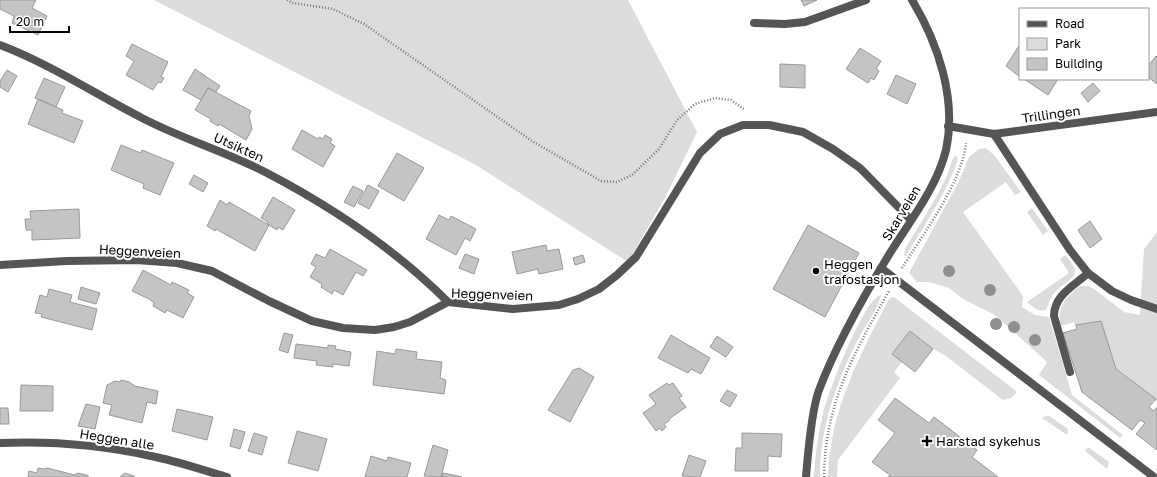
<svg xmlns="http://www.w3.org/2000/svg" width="1157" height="477" font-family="'Golos Text',sans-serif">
	<rect width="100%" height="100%" fill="#fff"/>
	<path fill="#dcdcdc" d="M 154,0 L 628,0 L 697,132 L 666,196 L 628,262 L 476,165 Z
		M 986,148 L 995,156 L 1021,192 L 1015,195 L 1006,182 L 963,212 L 1023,296 L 1022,307 L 1035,315 L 1049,317 L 1072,395 L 1123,435 L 1120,438 L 1039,375 L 1047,362 L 995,315 L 963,299 L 949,288 L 929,282 L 917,282 L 909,273 L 958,183 L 969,157 L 979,149 Z
		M 956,155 L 958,159 C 947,193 924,225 906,256 L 904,256 L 905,249 C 919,225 934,203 946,178 C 949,171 951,159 956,155 Z
		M 1032,208 L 1048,231 L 1043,235 L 1027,212 Z
		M 1157,232 L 1157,402 L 1115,370 L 1100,322 L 1075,326 L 1074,322 L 1061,326 C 1056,307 1066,297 1080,286 L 1089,286 L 1094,289 L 1124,312 L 1140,315 L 1144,249 Z
		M 1065,255 C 1086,278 1070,276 1056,291 C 1051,296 1049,303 1046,310 C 1038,312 1033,307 1027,302 L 1069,273 L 1060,259 Z
		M 881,295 C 878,310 865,325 858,339 C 836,383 820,427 820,477 L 814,477 C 815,456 818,434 823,413 C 828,394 864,297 881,295 Z
		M 892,297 L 894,297 L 1016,391 L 1016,393 L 1011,398 L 1003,400 L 946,356 L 933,349 L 910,331 L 902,362 L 894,372 L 900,378 L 838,460 L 837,477 L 828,477 C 830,410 859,357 889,299 Z
		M 1048,415 L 1068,429 L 1067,435 L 1042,418 Z
		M 1088,447 L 1109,462 L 1107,469 L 1085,451 Z"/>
	<path fill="#c4c4c4" stroke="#999" d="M 0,0 L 36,0 L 32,8 L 47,16 L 38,35 L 12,23 L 14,16 L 0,9 Z
		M 801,0 L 817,0 L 804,6 Z
		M 132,44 L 168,62 L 161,77 L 164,78 L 161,83 L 158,82 L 153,90 L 126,75 L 134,61 L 126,56 Z
		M 1020,44 L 1020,77 L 1006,66 Z
		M 860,48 L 881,61 L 876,69 L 879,71 L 874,80 L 871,78 L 868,83 L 846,69 Z
		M 1156,56 L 1157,57 L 1157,84 L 1148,77 L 1148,66 Z
		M 780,64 L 805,65 L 805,88 L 780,87 Z
		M 195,69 L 220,86 L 216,92 L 208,88 L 201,100 L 183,90 Z
		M 7,70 L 17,76 L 8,92 L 0,87 L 0,81 Z
		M 896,75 L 916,84 L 907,104 L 887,94 Z
		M 44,78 L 65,87 L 56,107 L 35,98 Z
		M 1024,79 L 1058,79 L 1048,95 Z
		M 1093,83 L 1100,91 L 1088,102 L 1081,93 Z
		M 208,88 L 251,111 L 249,116 L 252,129 L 246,140 L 219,124 L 218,126 L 210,121 L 211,119 L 195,110 Z
		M 38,99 L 63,110 L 62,113 L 83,121 L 74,143 L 28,124 Z
		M 302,130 L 318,139 L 319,137 L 323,139 L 325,135 L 332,139 L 330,143 L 335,146 L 323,167 L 292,149 Z
		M 121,145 L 141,153 L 142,150 L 174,163 L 160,195 L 143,188 L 144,184 L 111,170 Z
		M 397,153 L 424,168 L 404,201 L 378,186 Z
		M 194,175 L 208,183 L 203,192 L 189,184 Z
		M 368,185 L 379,191 L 369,209 L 358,203 Z
		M 353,186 L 363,191 L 354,207 L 344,202 Z
		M 273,197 L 295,210 L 283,230 L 278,227 L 277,230 L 267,224 L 268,222 L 261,218 Z
		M 220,200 L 227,205 L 229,202 L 269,225 L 255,251 L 216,229 L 215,231 L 207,226 Z
		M 79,209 L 80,238 L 32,240 L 32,230 L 26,230 L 25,219 L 31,219 L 30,211 Z
		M 439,215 L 449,220 L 451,216 L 476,229 L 470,241 L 465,238 L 456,255 L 426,239 Z
		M 1090,221 L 1102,239 L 1090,248 L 1078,230 Z
		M 808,225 L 859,253 L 825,317 L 773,289 Z
		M 546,245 L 547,251 L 559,249 L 563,269 L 539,274 L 538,269 L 517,274 L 512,252 Z
		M 330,249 L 367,270 L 363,276 L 356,272 L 343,295 L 334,290 L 332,294 L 321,287 L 322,284 L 310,277 L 316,267 L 311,264 L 316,254 L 325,258 Z
		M 465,254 L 479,259 L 474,274 L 459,268 Z
		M 583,255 L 585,262 L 575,265 L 573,258 Z
		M 143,270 L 171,285 L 172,282 L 189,290 L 187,293 L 194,297 L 183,318 L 167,310 L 165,313 L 153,306 L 154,303 L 149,299 L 132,291 Z
		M 81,287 L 100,293 L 96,304 L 78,299 Z
		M 49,289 L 72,295 L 70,302 L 97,309 L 92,330 L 41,317 L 42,314 L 35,313 L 40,295 L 47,297 Z
		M 1101,321 L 1116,369 L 1156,399 L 1149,407 L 1154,411 L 1157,407 L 1157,450 L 1136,434 L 1145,423 L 1140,420 L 1132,430 L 1082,392 L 1063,333 L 1077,329 L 1076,325 Z
		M 910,331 L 933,349 L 915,372 L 892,354 Z
		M 284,333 L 293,335 L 288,353 L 279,350 Z
		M 671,335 L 710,358 L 701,374 L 691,369 L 688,373 L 658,358 Z
		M 717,336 L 733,347 L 726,357 L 710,347 Z
		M 296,344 L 328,348 L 328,345 L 336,346 L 335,349 L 351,352 L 349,366 L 333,364 L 333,367 L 316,365 L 317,361 L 294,358 Z
		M 396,349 L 417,352 L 416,359 L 442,362 L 440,378 L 446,380 L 444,394 L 373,385 L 377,351 L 395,354 Z
		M 579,368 L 594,377 L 570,422 L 548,410 L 573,370 Z
		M 121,380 L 129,382 L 135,386 L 158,391 L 156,404 L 147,402 L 142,423 L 109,415 L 112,405 L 103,403 L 107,385 L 115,381 L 120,382 Z
		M 667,383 L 669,385 L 673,383 L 682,396 L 679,398 L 686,407 L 669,419 L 669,421 L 664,424 L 666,427 L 662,431 L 660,428 L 656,431 L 643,413 L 656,404 L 649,395 Z
		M 21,385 L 53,386 L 53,411 L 20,411 Z
		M 727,390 L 737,395 L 730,407 L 720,401 Z
		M 895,398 L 929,423 L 934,417 L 977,450 L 972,457 L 998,477 L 888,477 L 890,475 L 872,462 L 895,433 L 878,420 Z
		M 86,404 L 100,407 L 95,429 L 78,426 Z
		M 0,408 L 8,408 L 9,424 L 0,424 Z
		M 177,409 L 213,417 L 207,440 L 172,431 Z
		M 234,429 L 245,432 L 240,449 L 230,446 Z
		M 297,431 L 327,439 L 318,471 L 288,463 Z
		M 254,433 L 267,437 L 262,455 L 248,451 Z
		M 742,433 L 782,434 L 781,457 L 768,456 L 768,471 L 735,471 L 736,448 L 742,448 Z
		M 433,445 L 448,450 L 441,477 L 424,476 Z
		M 689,455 L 706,461 L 700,477 L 682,476 Z
		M 371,456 L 387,461 L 388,457 L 411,463 L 407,477 L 365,477 Z
		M 38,468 L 44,469 L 47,468 L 75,475 L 77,473 L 87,475 L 89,477 L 28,477 L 29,471 L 37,473 Z
		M 125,473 L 134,476 L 135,477 L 120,477 Z
		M 443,473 L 453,475 L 462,477 L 442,477 Z"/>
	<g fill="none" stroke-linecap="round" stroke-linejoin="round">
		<path stroke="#777" stroke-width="2.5" stroke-dasharray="1 2" stroke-linecap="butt" d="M 287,0 L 293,3 L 333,9 L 364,24 L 532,141 L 601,181 L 617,182 L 632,175 L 659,149 L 677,120 L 695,104 L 715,98 L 731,100 L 745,110
			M 902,268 C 923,234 962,183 966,143
			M 824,477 C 825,403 854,353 889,291"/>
		<path stroke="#555" stroke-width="8" d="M 754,23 L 785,24 L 805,22 L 866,0
			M 994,134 L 1070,250 L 1088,273 L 1112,291 L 1131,300 L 1157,309
			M 881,268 L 1154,477
			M 1070,372 L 1054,316 C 1054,295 1074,286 1088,273"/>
		<path stroke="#555" stroke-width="8" d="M 0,45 C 50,64 95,94 142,118 C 182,139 227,152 267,173 C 332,207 396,250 448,302
			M 948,126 L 994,134 L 1157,112
			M 0,265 L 66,261 L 136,260 L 177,263 L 212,271 L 269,301 L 312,321 L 343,328 L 375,330 L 394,327 L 410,322 L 448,302 L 513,309 L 559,305 L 578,299 L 599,289 L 617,275 L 636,257 L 700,153 L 720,134 L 743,125 L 769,125 L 803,132 L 833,149 L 860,168 L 911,220
			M 0,443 C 50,441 102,445 151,456 C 177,461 202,470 227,477
			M 806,477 C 808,453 811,412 819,390 C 836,345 865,294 890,253 C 910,221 937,187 946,150 C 957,99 938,43 912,0"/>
	</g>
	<g fill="#8f8f8f">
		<circle cx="949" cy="271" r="6"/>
		<circle cx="990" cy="290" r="6"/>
		<circle cx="996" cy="324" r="6"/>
		<circle cx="1014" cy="327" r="6"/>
		<circle cx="1035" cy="340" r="6"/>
	</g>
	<g fill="#000" stroke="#fff" stroke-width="1.5">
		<circle cx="816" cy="271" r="4"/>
		<path d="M925 435h4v4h4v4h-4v4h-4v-4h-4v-4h4z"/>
	</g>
	<g text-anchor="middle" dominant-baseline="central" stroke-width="4" stroke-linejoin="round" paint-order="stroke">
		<g font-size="13" fill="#000" stroke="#fff">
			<text transform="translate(1051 114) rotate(-8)">Trillingen</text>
			<text transform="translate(239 147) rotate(24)">Utsikten</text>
			<text transform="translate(901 213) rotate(-59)">Skarveien</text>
			<text transform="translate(140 251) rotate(3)">Heggenveien</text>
			<text transform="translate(492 294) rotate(2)">Heggenveien</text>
			<text transform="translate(117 439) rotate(9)">Heggen alle</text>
		</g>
		<g font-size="13" fill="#000" stroke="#fff" text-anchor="start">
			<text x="824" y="264">Heggen<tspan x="824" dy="15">trafostasjon</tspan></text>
			<text x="936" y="441">Harstad sykehus</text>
		</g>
	</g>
	<rect x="1019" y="8" width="130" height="72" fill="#ffffff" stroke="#999999"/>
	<rect x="1027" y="21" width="20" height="6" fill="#555555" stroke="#999999"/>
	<text x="1055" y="28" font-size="12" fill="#000000">Road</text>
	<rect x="1027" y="38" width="20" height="12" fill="#dcdcdc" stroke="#999999"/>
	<text x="1055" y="48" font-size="12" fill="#000000">Park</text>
	<rect x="1027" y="58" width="20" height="12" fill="#c4c4c4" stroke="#999999"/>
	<text x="1055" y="68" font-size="12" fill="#000000">Building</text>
	<path d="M10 26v6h59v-6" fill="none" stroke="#000000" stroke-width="2"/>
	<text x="16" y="26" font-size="12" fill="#000000" stroke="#ffffff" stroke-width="3" paint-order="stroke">20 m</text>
</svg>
